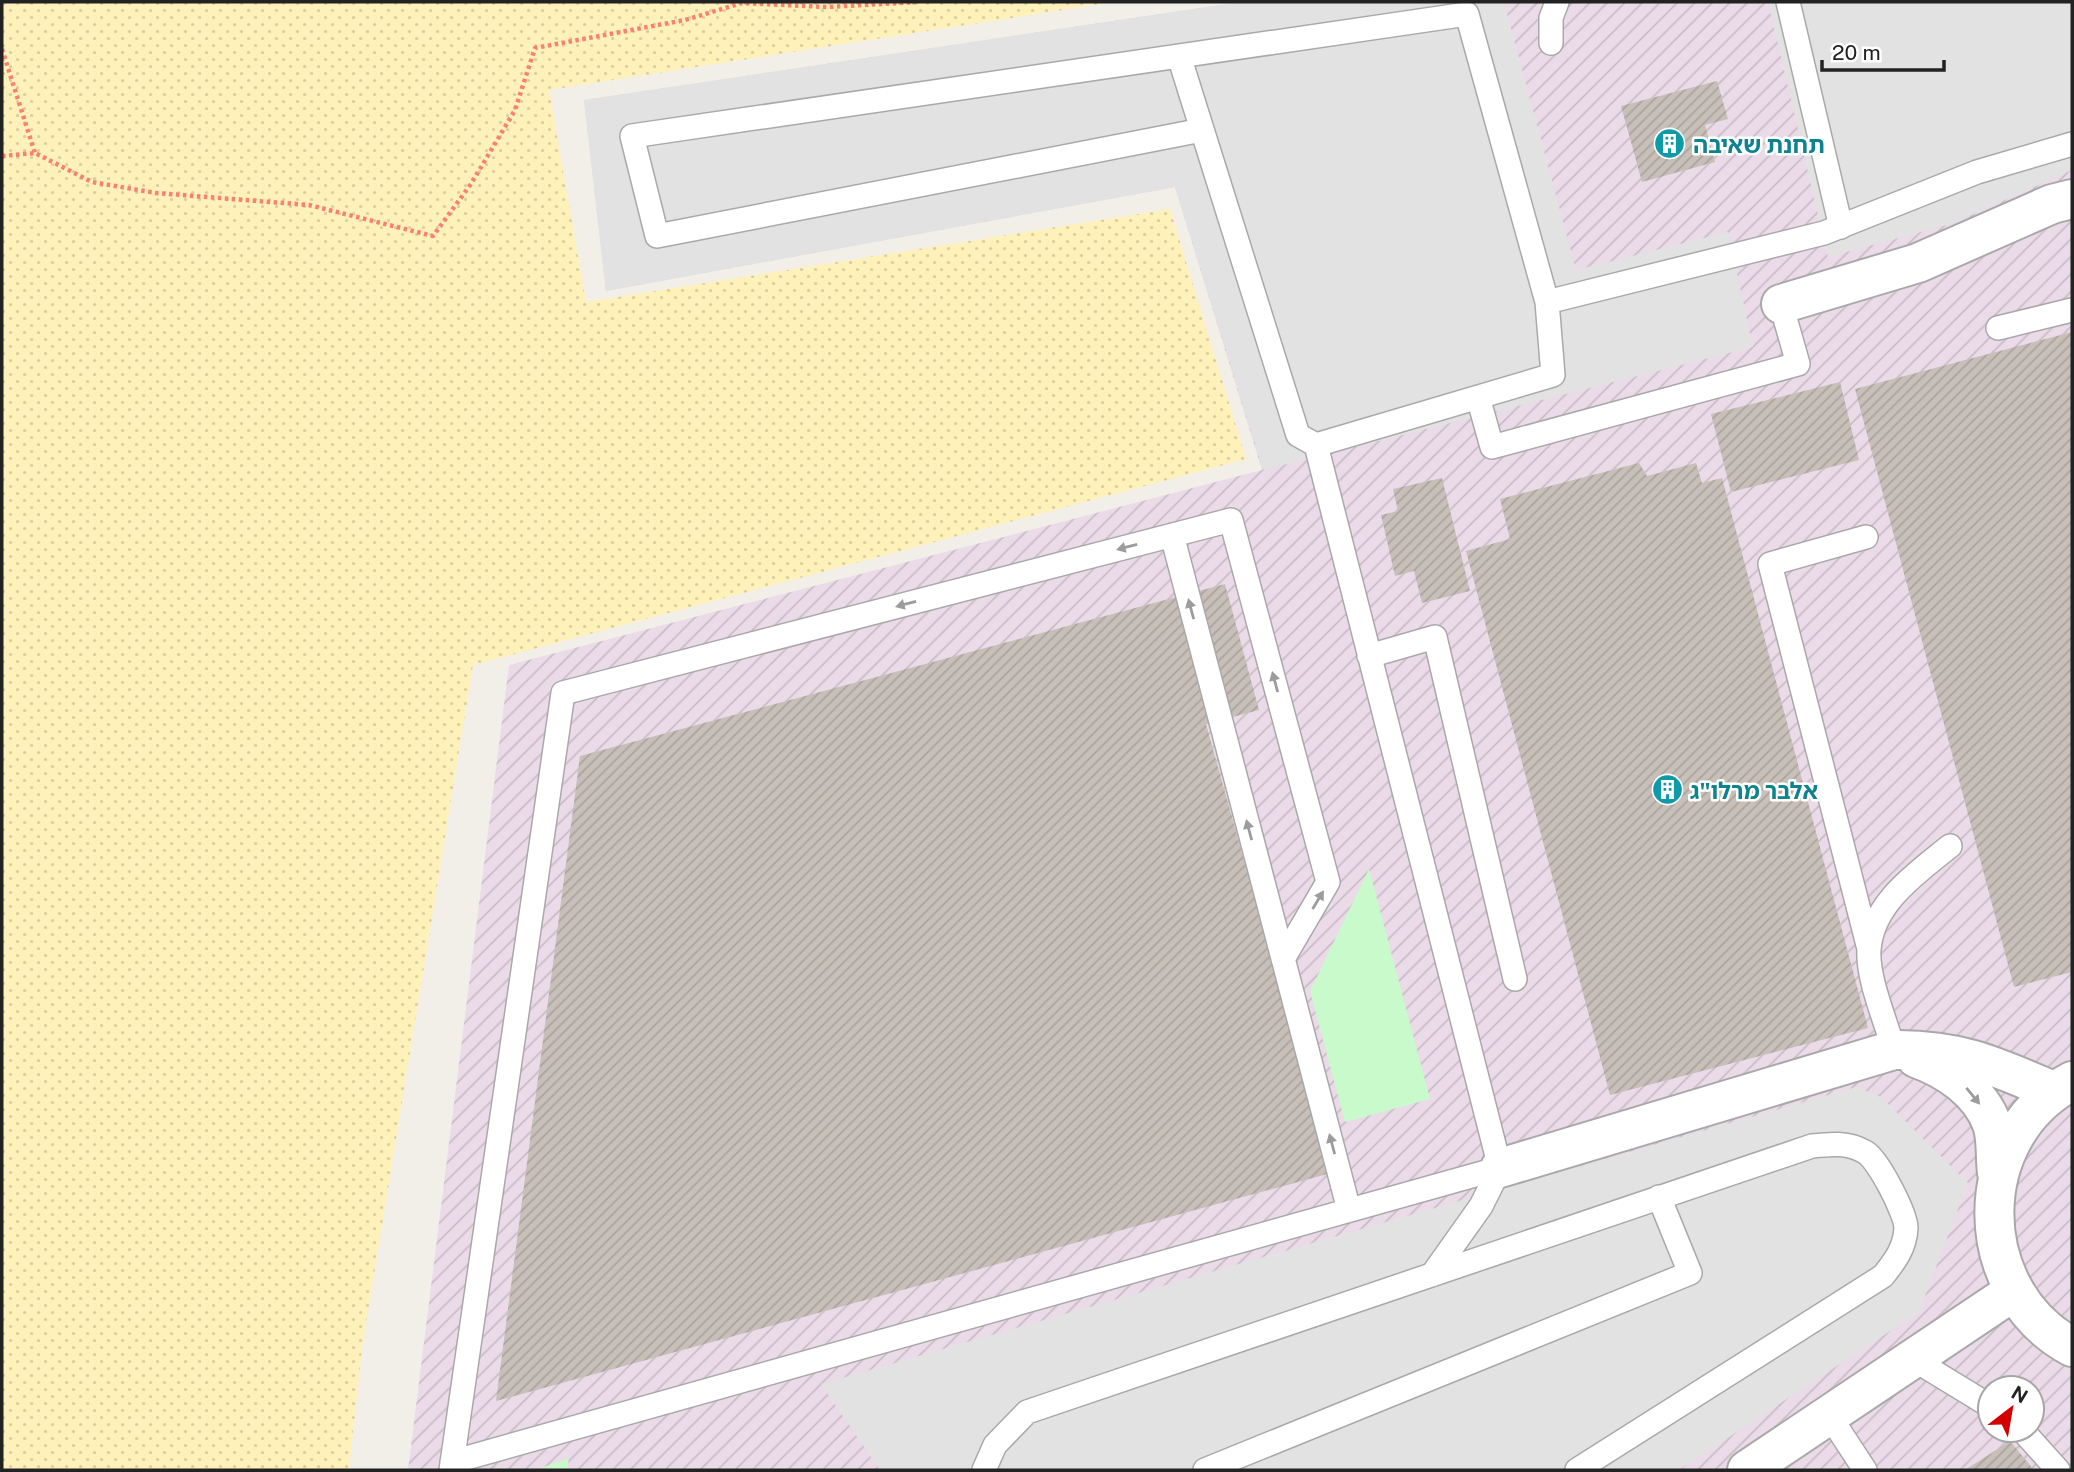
<svg xmlns="http://www.w3.org/2000/svg" width="2074" height="1472" font-family="'Public Sans','Noto Sans Hebrew',sans-serif">
	<defs>
		<pattern id="industrial-furrows" width="10" height="10" patternUnits="userSpaceOnUse" patternTransform="scale(1.75)"><rect width="10" height="10" fill="#ebdbe8"/><path d="M-1 1l2-2M0 10L10 0M9 11l2-2" fill="none" stroke="#c9bcc7"/></pattern>
		<pattern id="sand-dots" width="8" height="8" patternUnits="userSpaceOnUse" patternTransform="scale(1.75)"><rect width="8" height="8" fill="#fff1ba"/><path d="M2 2h.1M6 6h.1" fill="none" stroke="#dacea0" stroke-width="1.8" stroke-linecap="round"/></pattern>
		<pattern id="building-hatch" width="6" height="6" patternUnits="userSpaceOnUse" patternTransform="scale(1.75)"><rect width="6" height="6" fill="#c7bfb8"/><path d="M-1 1l2-2M0 6l6-6M5 7l2-2" fill="none" stroke="#aba49e"/></pattern>
	</defs>
	<rect width="100%" height="100%" fill="#f2efe9"/>
	<path fill="url(#industrial-furrows)" fill-rule="evenodd" d="M 1241,2 L 2072,2 L 2072,1470 L 408,1470 L 509,665 L 1262,470 L 1175,187 L 606,291 L 584,100 ZM 1990,1388 L 2032,1388 L 2032,1430 L 1990,1430 Z"/>
	<path fill="url(#sand-dots)" d="M 2,2 L 1114,2 L 549,90 L 586,302 L 1170,209 L 1246,459 L 473,665 L 362,1348 L 349,1470 L 2,1470 Z"/>
	<path fill="#c8facc" d="M 1369,869 L 1430,1099 L 1345,1122 L 1310,991 Z
		M 569,1458 L 567,1470 L 535,1470 Z"/>
	<path fill="#e2e2e2" d="M 1241,2 L 1504,2 L 1576,270 L 1728,232 L 1753,347 L 1263,470 L 1175,187 L 606,291 L 584,100 Z
		M 1768,2 L 2072,2 L 2072,170 L 1951,224 L 1828,257 Z
		M 1856,1087 L 1881,1097 L 1968,1183 L 1919,1312 L 1679,1470 L 880,1470 L 821,1384 Z"/>
	<path fill="url(#building-hatch)" d="M 1717,81 L 1728,119 L 1705,125 L 1715,162 L 1642,182 L 1621,106 Z
		M 2072,332 L 2072,972 L 2014,987 L 1855,389 Z
		M 1840,382 L 1859,460 L 1731,492 L 1711,414 Z
		M 1639,463 L 1647,476 L 1696,463 L 1702,483 L 1722,478 L 1868,1028 L 1610,1095 L 1466,551 L 1510,539 L 1500,499 Z
		M 1442,478 L 1470,591 L 1422,603 L 1414,571 L 1395,576 L 1381,515 L 1398,511 L 1393,489 Z
		M 1225,584 L 1259,710 L 1206,724 L 1331,1173 L 496,1401 L 580,756 Z
		M 2010,1441 L 2034,1470 L 1965,1470 Z"/>
	<g fill="none" stroke-linecap="round" stroke-linejoin="round">
		<defs>
			<path id="lane" d="M 1788,2 L 1841,227
				M 1551,43 L 1551,18 L 1557,2
				M 1179,56 L 1298,435 L 1316,445
				M 1202,130 L 657,236 L 632,136 L 1467,14 L 1547,302 L 1553,375 L 1316,445 L 1500,1168 L 1481,1206 L 1432,1275
				M 1547,302 L 1824,233 L 1977,172 L 2072,144
				M 1998,328 L 2072,310
				M 1478,397 L 1492,447 L 1798,364 L 1781,304
				M 1172,535 L 1349,1210
				M 1866,537 L 1770,564 L 1869,949
				M 1369,656 L 1435,637 L 1515,979
				M 1894,1050 C 1886,1022 1867,978 1869,950 C 1872,903 1917,873 1950,846
				M 1913,1359 L 1990,1406
				M 1829,1415 L 1865,1470
				M 2022,1430 L 2058,1470
				M 452,1462 L 1500,1168
				M 451,1470 L 563,693 L 1231,520 L 1328,882 L 1283,959
				M 984,1470 L 995,1445 L 1027,1412 L 1812,1146 C 1830,1144 1848,1142 1865,1152 C 1878,1159 1906,1214 1906,1228 C 1905,1248 1895,1261 1883,1276 L 1577,1470
				M 1205,1470 L 1690,1273 L 1659,1197"/>
			<path id="street" d="M 1781,304 L 1918,263 L 2052,204 L 2072,199
				M 1916,1058 C 1947,1069 1980,1091 1992,1124 C 1997,1137 1995,1158 1997,1173
				M 2072,1081 C 1968,1136 1969,1291 2072,1347
				M 1500,1168 L 1894,1050 C 1959,1049 1995,1066 2053,1091
				M 1747,1470 L 2014,1291"/>
		</defs>
		<use href="#lane" stroke="#a9a9a9" stroke-width="26"/>
		<use href="#street" stroke="#a9a9a9" stroke-width="42"/>
		<path stroke="#fa8072" stroke-width="4.5" stroke-dasharray="3.5 3.5" stroke-linecap="butt" d="M 2,49 L 35,153
			M 2,156 L 35,153 L 92,182 L 156,193 L 309,205 L 433,236 L 471,184 L 515,110 L 535,48 L 685,20 L 742,3 L 827,7 L 918,2"/>
		<use href="#lane" stroke="#fff" stroke-width="23"/>
		<use href="#street" stroke="#fff" stroke-width="38"/>
	</g>
	<defs><path id="oneway-solid" d="M-6-.8H1V-3.2L6.5 0L1 3.2V.8H-6Z" transform="scale(1.75)"/></defs>
	<g fill="#9c9c9c">
		<use href="#oneway-solid" transform="translate(1127 547) rotate(165)"/>
		<use href="#oneway-solid" transform="translate(906 604) rotate(165)"/>
		<use href="#oneway-solid" transform="translate(1191 609) rotate(-105)"/>
		<use href="#oneway-solid" transform="translate(1275 682) rotate(-105)"/>
		<use href="#oneway-solid" transform="translate(1249 830) rotate(-105)"/>
		<use href="#oneway-solid" transform="translate(1318 900) rotate(-59)"/>
		<use href="#oneway-solid" transform="translate(1973 1096) rotate(51)"/>
		<use href="#oneway-solid" transform="translate(1332 1144) rotate(-105)"/>
	</g>
	<defs>
		<symbol id="building-disc" viewBox="-11 -11 22 22"><circle r="9.5" fill="#0f9aa8" stroke="#fff"/><path d="M-4-6H4V6H1V3H-1V6H-4ZM-2.5-4.3h1.7v1.8h-1.7ZM.8-4.3h1.7v1.8H.8ZM-2.5-1h1.7V.8h-1.7ZM.8-1h1.7V.8H.8Z" fill="#fff"/></symbol>
	</defs>
	<g fill-rule="evenodd">
		<use href="#building-disc" x="1652" y="126" width="35" height="35"/>
		<use href="#building-disc" x="1650" y="772" width="35" height="35"/>
	</g>
	<g text-anchor="middle" dominant-baseline="central" stroke-width="5" stroke-linejoin="round" paint-order="stroke">
		<g font-size="23" font-weight="bold" fill="#0d838f" stroke="#fff" text-anchor="start">
			<text x="1693" y="144">תחנת שאיבה</text>
			<text x="1690" y="790">אלבר מרלו"ג</text>
		</g>
	</g>
	<rect width="2074" height="1472" fill="none" stroke="#222222" stroke-width="7"/>
	<g transform="translate(2011 1409) rotate(31)"><circle r="33" fill="#ffffff" stroke="#a7a7a7" stroke-width="2"/>
	<path d="M0-5L12 26L0 18L-12 26Z" fill="#d40000"/>
	<text y="-10" font-size="19" font-weight="bold" text-anchor="middle" fill="#222222">N</text>
	</g>
	<path d="M1822 60v10h122v-10" fill="none" stroke="#222222" stroke-width="3.5"/>
	<text x="1832" y="60" font-size="21" fill="#222222" stroke="#ffffff" stroke-width="5" paint-order="stroke">20 m</text>
</svg>
